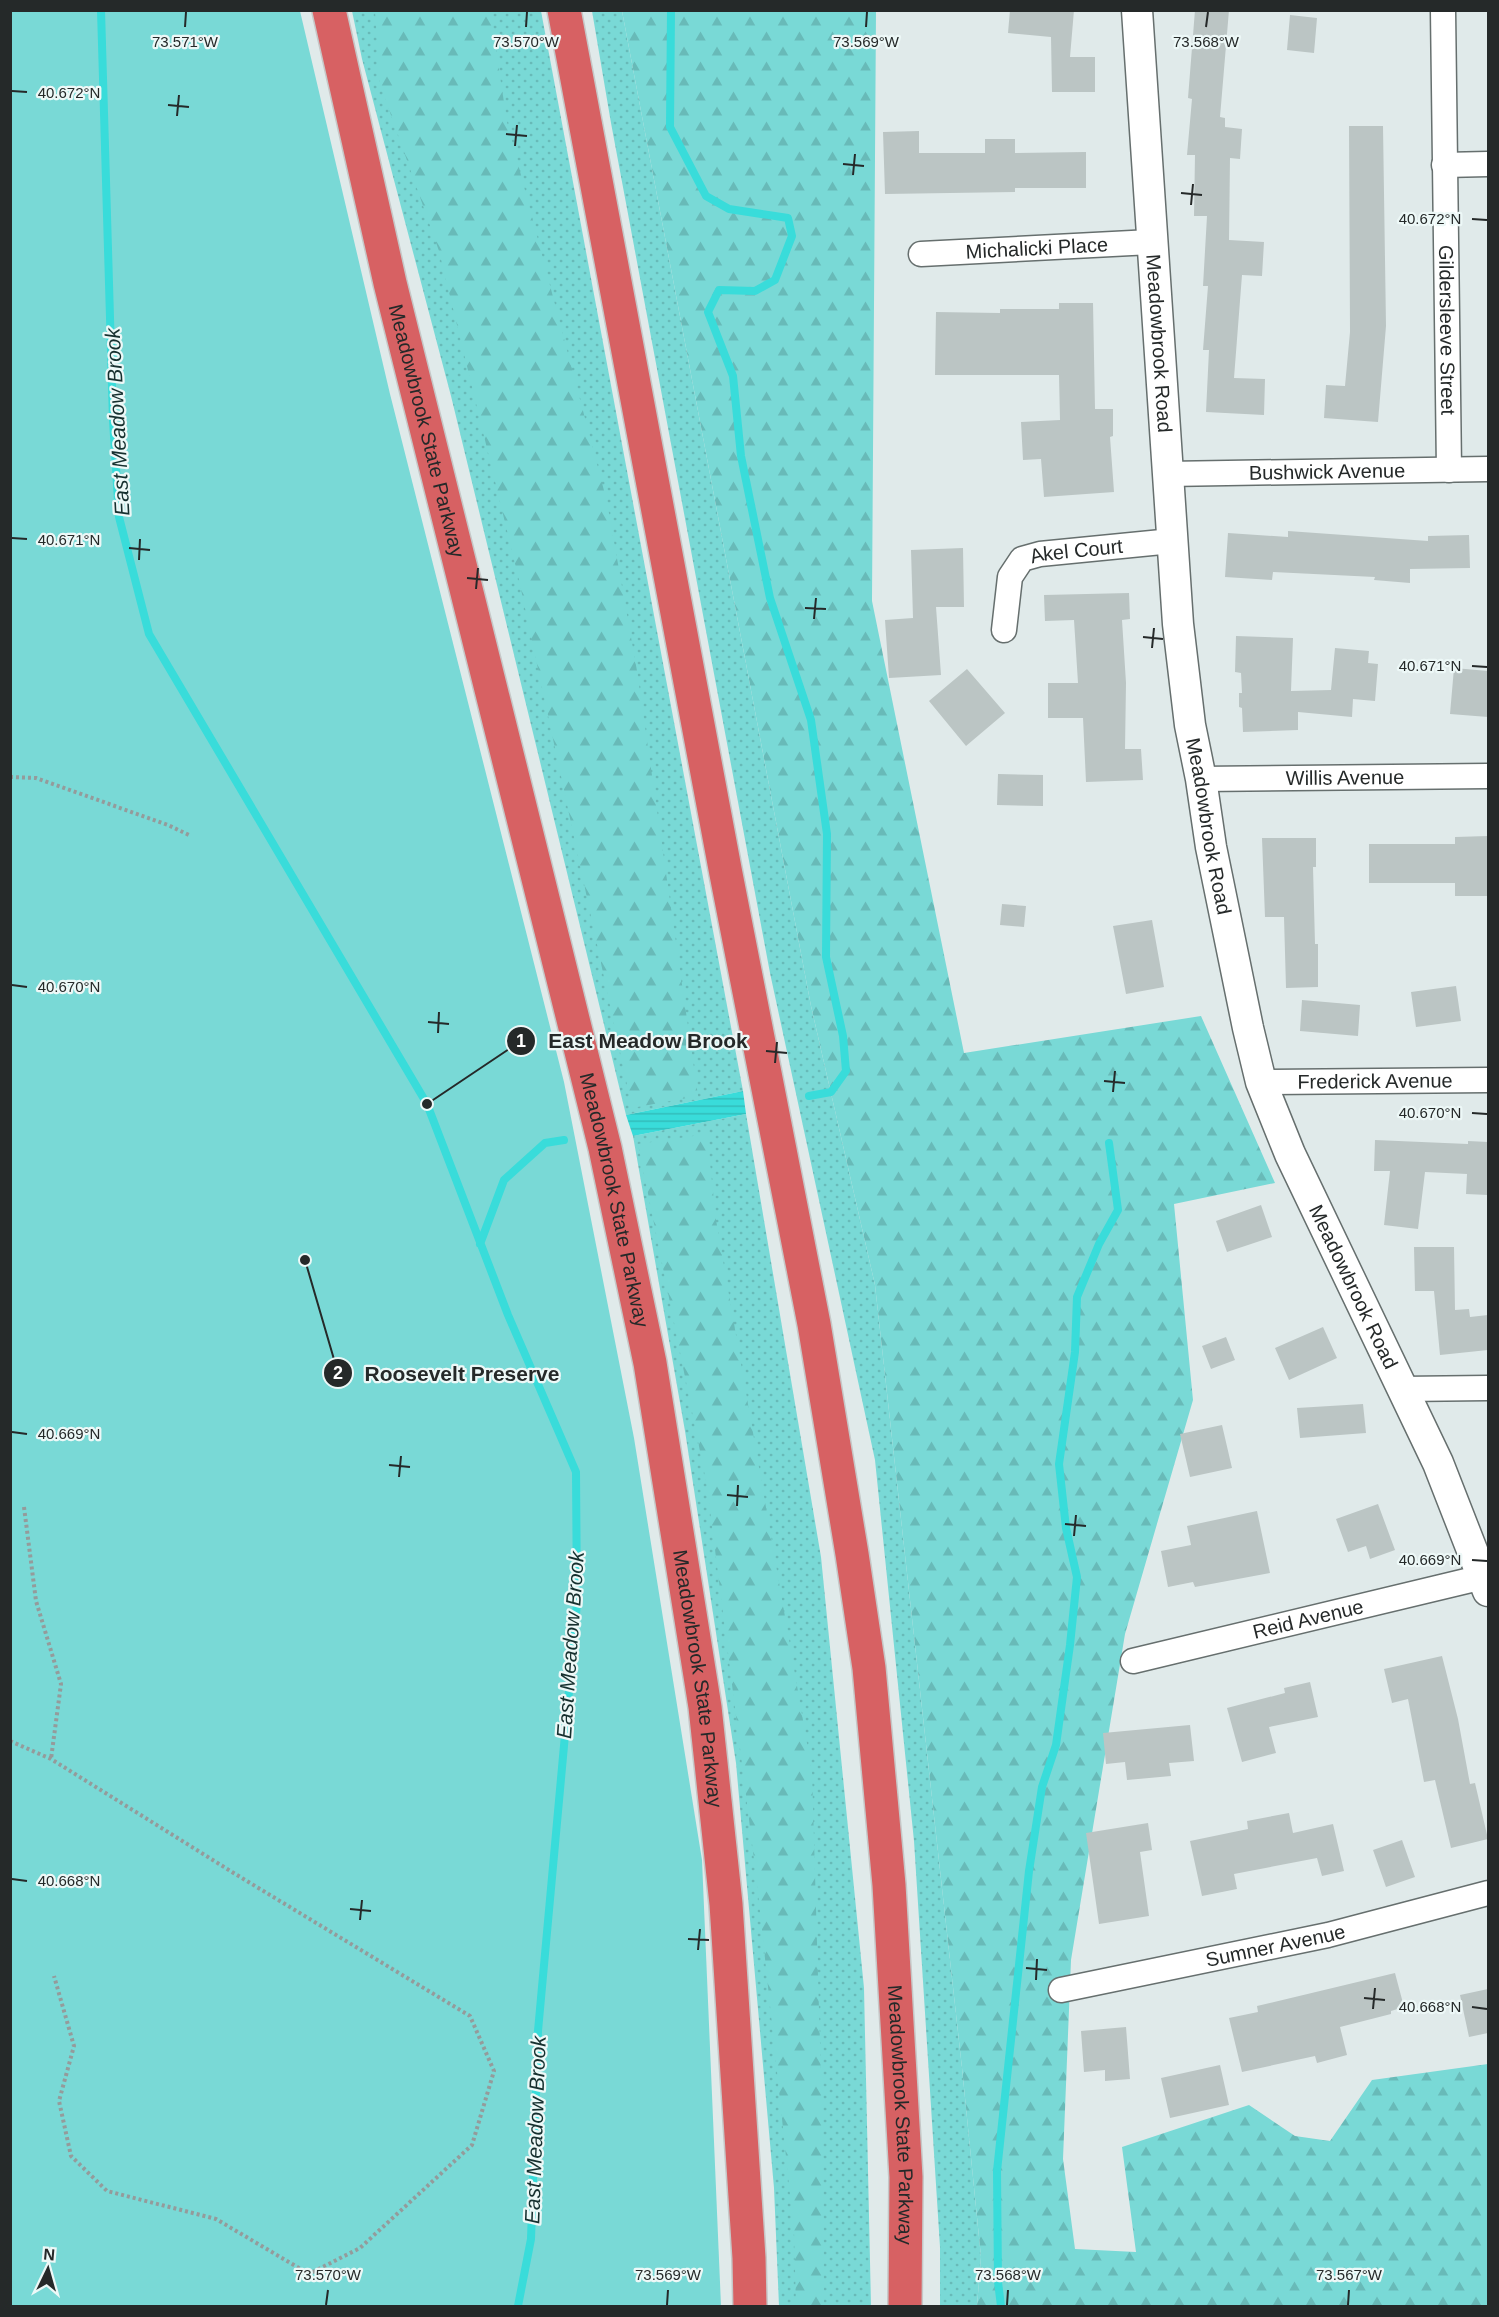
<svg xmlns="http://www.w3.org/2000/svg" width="1499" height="2317" font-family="Arial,sans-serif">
	<defs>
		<pattern id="grass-dots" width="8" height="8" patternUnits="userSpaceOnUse" patternTransform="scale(1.5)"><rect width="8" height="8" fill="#79d9d6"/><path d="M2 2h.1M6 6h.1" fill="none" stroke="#68bab8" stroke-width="1.8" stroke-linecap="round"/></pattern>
		<pattern id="forest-firs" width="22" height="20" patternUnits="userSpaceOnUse" patternTransform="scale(1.5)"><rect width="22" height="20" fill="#79d9d6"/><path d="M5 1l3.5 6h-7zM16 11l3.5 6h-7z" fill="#68bab8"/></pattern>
		<pattern id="water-rules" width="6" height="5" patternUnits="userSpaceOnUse" patternTransform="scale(1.5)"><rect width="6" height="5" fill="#39dcda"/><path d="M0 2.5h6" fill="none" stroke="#32bdbb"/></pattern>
	</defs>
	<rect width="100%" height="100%" fill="#e0eaea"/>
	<path fill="url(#grass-dots)" d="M 352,11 L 541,11 L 743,1091 L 626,1115 L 451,396 L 362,59 Z
		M 592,11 L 622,11 L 811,1006 L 875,1285 L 962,2068 L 981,2257 L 977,2306 L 940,2306 L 940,2247 L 914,1841 L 875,1460 L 770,973 L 611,123 Z
		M 746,1114 L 821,1557 L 864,1988 L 871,2306 L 779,2306 L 774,2188 L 736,1763 L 685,1431 L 633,1136 Z"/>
	<path fill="url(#forest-firs)" d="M 375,11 L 490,11 L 507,122 L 607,502 L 637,671 L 698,1096 L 632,1108 L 519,580 L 439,251 L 380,84 Z
		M 622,11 L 876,11 L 872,601 L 964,1053 L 1201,1016 L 1275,1183 L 1174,1204 L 1193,1400 L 1125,1634 L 1071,1960 L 1063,2159 L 1075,2249 L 1136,2252 L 1122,2147 L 1249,2105 L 1295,2136 L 1330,2141 L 1372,2080 L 1488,2064 L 1488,2306 L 977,2306 L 981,2257 L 962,2068 L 875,1285 L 811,1006 Z
		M 707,1134 L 716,1220 L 812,1772 L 823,2146 L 824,2306 L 796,2306 L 794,2232 L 757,1883 L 707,1486 L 638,1144 Z"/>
	<path fill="#79d9d6" d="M 11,10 L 300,11 L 390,394 L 564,1082 L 634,1438 L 702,1860 L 721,2306 L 11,2306 Z"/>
	<path fill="url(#water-rules)" d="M 743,1091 L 746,1114 L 633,1136 L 626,1115 Z"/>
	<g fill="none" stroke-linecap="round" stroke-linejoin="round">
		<path stroke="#39dcda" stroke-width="8" d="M 101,10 L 113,420 L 119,517 L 149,634 L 427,1104 L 508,1315 L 576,1472 L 577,1603 L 538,2031 L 531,2239 L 518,2306
			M 671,10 L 670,127 L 706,196 L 729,209 L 788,218 L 792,236 L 775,280 L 755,291 L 719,290 L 708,312 L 733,376 L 741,456 L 770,598 L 811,720 L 827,834 L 826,957 L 843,1036 L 846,1071 L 831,1092 L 809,1096
			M 480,1244 L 504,1180 L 545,1143 L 564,1140
			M 1001,2306 L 998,2282 L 997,2171 L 1029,1871 L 1042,1787 L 1056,1745 L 1070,1645 L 1077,1577 L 1066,1528 L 1059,1464 L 1075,1352 L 1077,1297 L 1099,1244 L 1118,1210 L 1109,1143"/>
	</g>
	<path fill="#bbc5c4" d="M 1010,10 L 1074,10 L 1070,57 L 1095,57 L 1095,92 L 1052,92 L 1051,37 L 1008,33 Z
		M 1195,10 L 1229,10 L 1220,117 L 1225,118 L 1225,127 L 1242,129 L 1240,159 L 1230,158 L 1229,240 L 1264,242 L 1262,276 L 1242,275 L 1234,378 L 1265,379 L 1264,415 L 1206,412 L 1209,350 L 1203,350 L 1208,286 L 1203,286 L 1207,216 L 1194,216 L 1195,155 L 1187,155 L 1192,99 L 1188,98 Z
		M 1290,15 L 1317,18 L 1314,53 L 1287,50 Z
		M 1349,126 L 1383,126 L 1386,326 L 1378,422 L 1324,418 L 1326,385 L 1345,386 L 1350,332 Z
		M 919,131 L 919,153 L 985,153 L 985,139 L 1015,139 L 1015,153 L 1086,152 L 1086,188 L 1015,188 L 1015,192 L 885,194 L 883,132 Z
		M 1059,303 L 1093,303 L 1095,409 L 1113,409 L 1113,436 L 1110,437 L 1114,492 L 1044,497 L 1041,459 L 1023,460 L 1021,422 L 1060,420 L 1059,375 L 935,375 L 936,312 L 1000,313 L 1000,309 L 1059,309 Z
		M 1288,531 L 1428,541 L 1428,536 L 1469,535 L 1470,568 L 1410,569 L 1410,583 L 1374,580 L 1375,577 L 1273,572 L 1272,580 L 1225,577 L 1228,533 L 1288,537 Z
		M 963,548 L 964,607 L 936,607 L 941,675 L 889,678 L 885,620 L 913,618 L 911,550 Z
		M 1129,593 L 1130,619 L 1122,620 L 1126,683 L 1125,749 L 1141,749 L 1143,780 L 1086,782 L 1083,718 L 1048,718 L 1048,683 L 1078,683 L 1074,620 L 1045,621 L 1044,595 Z
		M 1236,636 L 1293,638 L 1291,691 L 1331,690 L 1335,648 L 1369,651 L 1368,663 L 1378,664 L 1375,701 L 1353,699 L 1352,717 L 1298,712 L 1298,730 L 1243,732 L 1242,708 L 1239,707 L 1239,693 L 1242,693 L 1241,673 L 1235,672 Z
		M 1454,668 L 1488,671 L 1488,717 L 1450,714 Z
		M 967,669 L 1005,713 L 966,746 L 929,701 Z
		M 998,774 L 1043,775 L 1043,806 L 997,805 Z
		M 1488,836 L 1488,896 L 1455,896 L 1455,883 L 1369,883 L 1369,844 L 1455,844 L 1455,837 Z
		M 1262,838 L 1316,838 L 1316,867 L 1313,867 L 1315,944 L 1318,944 L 1318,987 L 1286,988 L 1284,917 L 1265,917 Z
		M 1002,904 L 1026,906 L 1024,927 L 1000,925 Z
		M 1152,920 L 1164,987 L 1126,994 L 1113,926 Z
		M 1456,986 L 1461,1021 L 1416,1027 L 1411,992 Z
		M 1302,1000 L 1360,1005 L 1358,1036 L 1300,1031 Z
		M 1375,1140 L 1468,1144 L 1468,1141 L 1488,1142 L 1488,1195 L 1466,1194 L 1467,1174 L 1425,1172 L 1418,1229 L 1384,1225 L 1390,1171 L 1374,1171 Z
		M 1261,1205 L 1272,1237 L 1227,1252 L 1216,1221 Z
		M 1414,1247 L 1454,1247 L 1455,1310 L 1469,1309 L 1470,1317 L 1488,1315 L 1488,1350 L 1440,1355 L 1434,1291 L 1415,1291 Z
		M 1323,1327 L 1337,1358 L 1289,1380 L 1275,1348 Z
		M 1226,1337 L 1235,1360 L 1211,1369 L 1202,1346 Z
		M 1363,1404 L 1366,1433 L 1300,1438 L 1297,1408 Z
		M 1222,1425 L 1232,1468 L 1190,1477 L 1180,1434 Z
		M 1378,1504 L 1395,1550 L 1370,1559 L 1366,1546 L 1348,1552 L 1336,1519 Z
		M 1257,1511 L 1270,1573 L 1195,1587 L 1193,1582 L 1168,1587 L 1161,1551 L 1191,1545 L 1187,1526 Z
		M 1442,1656 L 1458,1719 L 1470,1784 L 1475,1783 L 1488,1839 L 1451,1848 L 1435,1780 L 1424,1782 L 1408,1699 L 1392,1703 L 1384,1669 Z
		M 1310,1682 L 1318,1717 L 1269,1727 L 1276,1753 L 1242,1762 L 1227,1708 L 1285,1693 L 1284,1688 Z
		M 1190,1725 L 1194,1761 L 1169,1763 L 1171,1776 L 1127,1780 L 1125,1762 L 1106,1764 L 1103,1733 Z
		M 1289,1813 L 1293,1833 L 1333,1824 L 1344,1871 L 1322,1876 L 1317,1858 L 1234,1874 L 1237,1889 L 1202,1896 L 1190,1841 L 1248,1829 L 1247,1821 Z
		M 1148,1823 L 1152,1850 L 1140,1852 L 1149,1916 L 1099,1924 L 1086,1833 Z
		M 1402,1840 L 1415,1877 L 1386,1887 L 1373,1850 Z
		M 1395,1973 L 1404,2007 L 1391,2011 L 1391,2014 L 1340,2027 L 1347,2055 L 1317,2063 L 1315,2056 L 1242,2072 L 1229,2018 L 1258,2012 L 1257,2006 Z
		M 1488,1989 L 1488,2033 L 1469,2037 L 1460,1995 Z
		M 1126,2027 L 1130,2079 L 1105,2081 L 1105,2070 L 1084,2072 L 1081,2031 Z
		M 1220,2065 L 1229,2105 L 1170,2118 L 1161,2078 Z"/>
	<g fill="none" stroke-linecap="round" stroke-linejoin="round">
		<defs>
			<g id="minor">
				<path id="s1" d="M 1443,10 L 1449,470"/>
				<path d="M 1444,165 L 1488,164"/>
				<path id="s2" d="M 921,254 L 1151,242"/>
				<path id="s3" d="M 1167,474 L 1488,469"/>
				<path id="s4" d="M 1004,630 L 1010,577 L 1022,559 L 1040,554 L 1172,541"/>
				<path id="s5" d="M 1201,779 L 1488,776"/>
				<path id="s6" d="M 1261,1082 L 1488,1080"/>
				<path d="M 1402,1389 L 1488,1388"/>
				<path id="s7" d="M 1133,1661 L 1483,1577"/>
				<path id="s8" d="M 1061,1990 L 1328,1935 L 1488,1893"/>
			</g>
			<g id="tertiary">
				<path id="s9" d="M 1137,10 L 1178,624 L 1190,725 L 1201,779 L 1211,847 L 1248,1028 L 1261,1082 L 1290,1154 L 1438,1463 L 1488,1591"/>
			</g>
			<g id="motorway">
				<path id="s10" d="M 329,10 L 390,283 L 605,1148 L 650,1363 L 705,1707 L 726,1904 L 749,2258 L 750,2306"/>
				<path id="s11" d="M 564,10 L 726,874 L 814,1324 L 852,1554 L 869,1668 L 889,1885 L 906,2177 L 905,2306"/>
			</g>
		</defs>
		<use href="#minor" stroke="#666f6e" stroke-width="27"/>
		<use href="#tertiary" stroke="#666f6e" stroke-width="33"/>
		<use href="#motorway" stroke="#c6c7c7" stroke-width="36"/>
		<path stroke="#949b9b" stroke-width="4" stroke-dasharray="3 3" stroke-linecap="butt" d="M 10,777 L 36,778 L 168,825 L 191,836
			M 24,1507 L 36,1601 L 61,1684 L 51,1759
			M 10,1741 L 51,1759 L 232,1872 L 470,2016 L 494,2071 L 472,2145 L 360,2248 L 309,2274 L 216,2219 L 107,2191 L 71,2156 L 59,2101 L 74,2046 L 54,1976"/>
		<use href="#minor" stroke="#fff" stroke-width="24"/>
		<use href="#tertiary" stroke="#fff" stroke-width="30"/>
		<use href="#motorway" stroke="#d76163" stroke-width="33"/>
	</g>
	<path fill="none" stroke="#252929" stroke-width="2" d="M 185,27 L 186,12M 526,27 L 527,12M 866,27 L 867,12M 1206,27 L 1208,12M 12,91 L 27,92M 168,105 L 189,107M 177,116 L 179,95M 506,134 L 527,136M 515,146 L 517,125M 843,164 L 864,166M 853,175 L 855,154M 1181,193 L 1202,195M 1191,205 L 1193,184M 1472,219 L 1487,220M 12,538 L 27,539M 129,548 L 150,550M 139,560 L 140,539M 467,578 L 488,580M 476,589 L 478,568M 805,608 L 826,609M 814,619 L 816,598M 1143,637 L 1163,639M 1152,648 L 1154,628M 1472,666 L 1487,667M 12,985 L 27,987M 428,1022 L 449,1024M 438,1033 L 439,1012M 766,1051 L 787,1053M 775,1063 L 777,1042M 1104,1081 L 1125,1083M 1113,1092 L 1115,1071M 1472,1113 L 1487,1114M 12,1432 L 27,1434M 389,1465 L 410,1467M 399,1477 L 401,1456M 727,1495 L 748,1497M 737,1506 L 738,1485M 1065,1524 L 1086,1526M 1074,1536 L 1076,1515M 1472,1560 L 1487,1561M 12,1879 L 27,1881M 350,1909 L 371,1911M 360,1920 L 362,1900M 688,1939 L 709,1940M 698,1950 L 700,1929M 1026,1968 L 1047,1970M 1036,1980 L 1037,1959M 1364,1998 L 1385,2000M 1472,2007 L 1487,2009M 1373,2009 L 1375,1988M 326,2305 L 328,2290M 667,2305 L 668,2290M 1007,2305 L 1008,2290M 1348,2305 L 1349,2290"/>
	<g text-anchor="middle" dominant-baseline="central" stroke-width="4.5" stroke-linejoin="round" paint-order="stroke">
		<g font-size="20" fill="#252929" stroke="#edf8f7">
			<text stroke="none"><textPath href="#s2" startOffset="116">Michalicki Place</textPath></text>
			<text stroke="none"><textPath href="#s1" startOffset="320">Gildersleeve Street</textPath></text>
			<text stroke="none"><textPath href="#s9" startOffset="334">Meadowbrook Road</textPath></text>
			<text stroke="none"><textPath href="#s10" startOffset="432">Meadowbrook State Parkway</textPath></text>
			<text stroke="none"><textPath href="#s3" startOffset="160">Bushwick Avenue</textPath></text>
			<text stroke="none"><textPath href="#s4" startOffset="130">Akel Court</textPath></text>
			<text stroke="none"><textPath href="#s5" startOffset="144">Willis Avenue</textPath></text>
			<text stroke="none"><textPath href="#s9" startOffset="820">Meadowbrook Road</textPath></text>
			<text stroke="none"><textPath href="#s6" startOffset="114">Frederick Avenue</textPath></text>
			<text stroke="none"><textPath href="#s10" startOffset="1224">Meadowbrook State Parkway</textPath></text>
			<text stroke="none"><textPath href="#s9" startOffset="1306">Meadowbrook Road</textPath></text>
			<text stroke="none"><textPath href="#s7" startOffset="180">Reid Avenue</textPath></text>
			<text stroke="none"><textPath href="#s10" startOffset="1710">Meadowbrook State Parkway</textPath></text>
			<text stroke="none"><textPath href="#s8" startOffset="219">Sumner Avenue</textPath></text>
			<text stroke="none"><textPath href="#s11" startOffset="2134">Meadowbrook State Parkway</textPath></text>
		</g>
		<g font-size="21" font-style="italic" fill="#16302f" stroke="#edf8f7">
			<text transform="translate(117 422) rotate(-93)">East Meadow Brook</text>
			<text transform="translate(570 1645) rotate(-86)">East Meadow Brook</text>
			<text transform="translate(535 2130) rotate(-88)">East Meadow Brook</text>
		</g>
	</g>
	<g font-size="15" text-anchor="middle" fill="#252929" stroke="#edf8f7" stroke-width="4.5" stroke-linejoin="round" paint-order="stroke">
		<text x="185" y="47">73.571°W</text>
		<text x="526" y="47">73.570°W</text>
		<text x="866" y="47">73.569°W</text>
		<text x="1206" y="47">73.568°W</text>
		<text x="69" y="98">40.672°N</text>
		<text x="1430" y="224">40.672°N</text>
		<text x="69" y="545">40.671°N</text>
		<text x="1430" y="671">40.671°N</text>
		<text x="69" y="992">40.670°N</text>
		<text x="1430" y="1118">40.670°N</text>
		<text x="69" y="1439">40.669°N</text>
		<text x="1430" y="1565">40.669°N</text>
		<text x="69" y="1886">40.668°N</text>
		<text x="1430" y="2012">40.668°N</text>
		<text x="328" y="2280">73.570°W</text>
		<text x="668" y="2280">73.569°W</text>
		<text x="1008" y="2280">73.568°W</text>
		<text x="1349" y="2280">73.567°W</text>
	</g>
	<path fill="none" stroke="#252929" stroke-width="2" d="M427 1104L521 1041M305 1260L338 1373"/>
	<g fill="#252929" stroke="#edf8f7" stroke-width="2">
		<circle cx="427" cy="1104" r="6"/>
		<circle cx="305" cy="1260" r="6"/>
		<circle cx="521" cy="1041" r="15"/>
		<circle cx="338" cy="1373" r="15"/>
	</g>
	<g font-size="18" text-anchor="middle" font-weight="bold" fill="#fff">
		<text x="521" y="1047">1</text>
		<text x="338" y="1379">2</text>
	</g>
	<g font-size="21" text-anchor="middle" font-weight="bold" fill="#252929" stroke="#edf8f7" stroke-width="4.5" stroke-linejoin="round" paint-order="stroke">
		<text x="648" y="1048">East Meadow Brook</text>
		<text x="462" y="1381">Roosevelt Preserve</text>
	</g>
	<rect width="1499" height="2317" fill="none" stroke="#252929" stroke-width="24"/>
	<g transform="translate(48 2269) rotate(5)" stroke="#edf8f7" stroke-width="4.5" paint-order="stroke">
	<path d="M0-4.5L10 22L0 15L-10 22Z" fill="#252929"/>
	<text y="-9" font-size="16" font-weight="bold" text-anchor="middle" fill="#252929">N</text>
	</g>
</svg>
